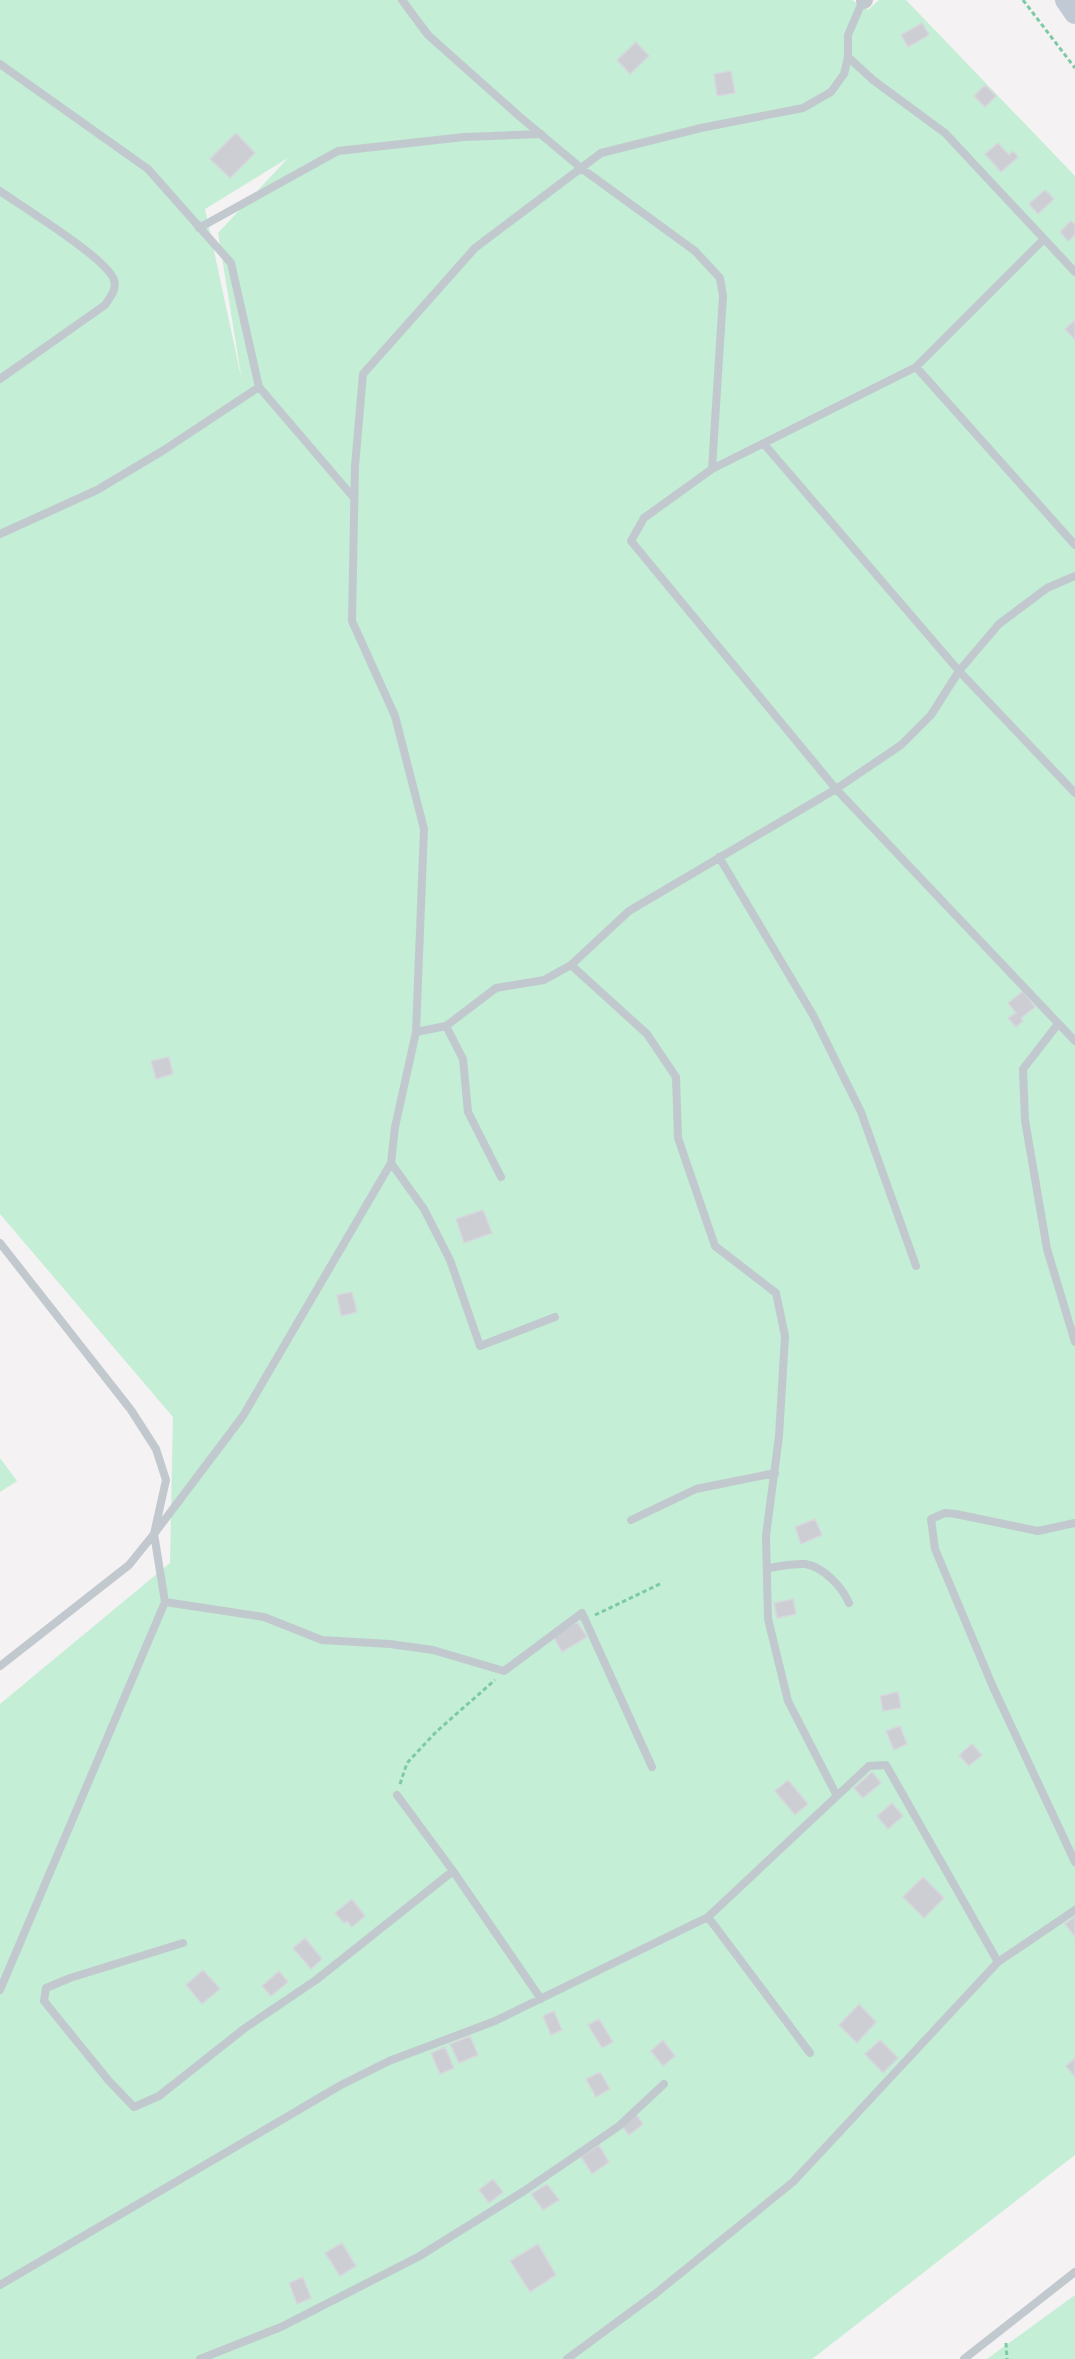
<svg xmlns="http://www.w3.org/2000/svg" width="1075" height="2359" font-family="'Source Sans 3',sans-serif">
	<rect width="100%" height="100%" fill="#f4f2f2"/>
	<path fill="#c4eed5" fill-rule="evenodd" d="M 0,0 L 852,0 L 868,10 L 879,0 L 906,0 L 1075,176 L 1075,2155 L 812,2359 L 0,2359 L 0,1704 L 170,1563 L 173,1417 L 0,1214 ZM 288,158 L 218,233 L 242,381 L 205,209 Z
		M 0,1458 L 17,1481 L 0,1492 Z
		M 1075,2295 L 1075,2359 L 987,2359 Z"/>
	<path fill="#ccced4" stroke="#d6d8dd" stroke-width="1.5" d="M 922,23 L 929,35 L 908,47 L 901,35 Z
		M 636,42 L 649,56 L 630,74 L 617,60 Z
		M 731,71 L 735,93 L 717,96 L 714,74 Z
		M 985,85 L 996,96 L 985,107 L 974,96 Z
		M 236,133 L 255,153 L 230,178 L 210,159 Z
		M 998,143 L 1009,155 L 1013,151 L 1018,157 L 1001,172 L 985,154 Z
		M 1045,190 L 1054,199 L 1038,214 L 1029,204 Z
		M 1071,221 L 1075,224 L 1075,235 L 1068,241 L 1060,232 Z
		M 1074,321 L 1075,322 L 1075,340 L 1065,329 Z
		M 1023,991 L 1035,1007 L 1021,1018 L 1023,1021 L 1016,1027 L 1008,1018 L 1016,1013 L 1008,1003 Z
		M 169,1057 L 173,1074 L 156,1079 L 151,1061 Z
		M 483,1210 L 492,1233 L 464,1243 L 456,1219 Z
		M 352,1292 L 357,1312 L 341,1316 L 337,1295 Z
		M 815,1519 L 822,1535 L 801,1544 L 795,1527 Z
		M 793,1599 L 796,1614 L 777,1618 L 774,1603 Z
		M 577,1622 L 587,1637 L 562,1652 L 553,1636 Z
		M 898,1692 L 901,1708 L 883,1711 L 880,1696 Z
		M 900,1726 L 907,1744 L 894,1750 L 886,1731 Z
		M 972,1744 L 982,1755 L 969,1766 L 959,1755 Z
		M 872,1772 L 881,1783 L 863,1798 L 854,1788 Z
		M 788,1780 L 808,1804 L 795,1815 L 775,1791 Z
		M 892,1803 L 903,1816 L 888,1829 L 877,1816 Z
		M 923,1877 L 944,1898 L 924,1918 L 903,1897 Z
		M 352,1899 L 365,1916 L 352,1927 L 347,1921 L 344,1923 L 335,1913 Z
		M 1074,1917 L 1075,1918 L 1075,1937 L 1065,1924 Z
		M 305,1938 L 322,1959 L 311,1969 L 293,1948 Z
		M 203,1970 L 220,1989 L 202,2004 L 186,1985 Z
		M 279,1971 L 288,1982 L 271,1996 L 262,1986 Z
		M 859,2004 L 876,2022 L 857,2043 L 839,2025 Z
		M 554,2011 L 562,2030 L 551,2035 L 543,2016 Z
		M 599,2019 L 613,2042 L 602,2048 L 588,2025 Z
		M 470,2036 L 478,2055 L 459,2063 L 450,2044 Z
		M 663,2040 L 675,2056 L 663,2066 L 651,2051 Z
		M 880,2040 L 898,2058 L 883,2073 L 865,2054 Z
		M 445,2047 L 454,2068 L 440,2074 L 431,2053 Z
		M 1075,2058 L 1075,2077 L 1066,2066 Z
		M 600,2072 L 610,2089 L 596,2097 L 586,2079 Z
		M 636,2114 L 643,2124 L 629,2135 L 622,2126 Z
		M 599,2145 L 609,2162 L 592,2174 L 581,2157 Z
		M 493,2179 L 503,2192 L 489,2203 L 479,2190 Z
		M 547,2184 L 559,2200 L 543,2210 L 531,2194 Z
		M 342,2243 L 356,2266 L 340,2276 L 325,2253 Z
		M 538,2244 L 556,2275 L 530,2292 L 510,2261 Z
		M 303,2277 L 311,2298 L 297,2304 L 289,2283 Z"/>
	<g fill="none" stroke-linecap="round" stroke-linejoin="round">
		<path stroke="#7dcaa6" stroke-width="3" stroke-dasharray="4.5 3" stroke-linecap="butt" d="M 1023,0 L 1075,68
			M 595,1615 L 662,1583
			M 400,1784 L 407,1763 L 437,1731 L 495,1680
			M 1006,2343 L 1007,2359"/>
		<path stroke="#c1c9cf" stroke-width="8" d="M 402,0 L 428,35 L 519,116 L 581,168 L 695,251 L 720,278 L 723,296 L 712,469
			M 848,57 L 873,80 L 945,133 L 1075,272
			M 0,64 L 148,169 L 231,263 L 259,387 L 354,498
			M 0,191 C 21,206 108,259 114,280 C 117,290 110,297 105,305 L 0,379
			M 199,228 L 338,151 L 464,137 L 541,134
			M 1044,239 L 916,367 L 712,469 L 644,518 L 631,541 L 836,789 L 1075,1041
			M 916,367 L 1075,545
			M 764,444 L 959,671 L 1075,793
			M 0,534 L 97,490 L 164,450 L 259,387
			M 719,857 L 813,1015 L 861,1112 L 916,1266
			M 571,965 L 647,1034 L 676,1077 L 678,1138 L 715,1246 L 776,1293 L 785,1336 L 779,1436 L 766,1536 L 768,1619 L 788,1701 L 837,1796
			M 1058,1024 L 1023,1069 L 1025,1120 L 1047,1249 L 1075,1342
			M 446,1026 L 496,988 L 544,980 L 571,965 L 629,911 L 836,789 L 901,745 L 931,715 L 959,671 L 999,624 L 1047,588 L 1075,576
			M 416,1032 L 446,1026 L 463,1059 L 468,1112 L 501,1177
			M 391,1163 L 424,1209 L 450,1260 L 480,1346 L 555,1317
			M 0,1243 L 131,1410 L 156,1449 L 166,1480 L 154,1534 L 129,1565 L 0,1666
			M 631,1520 L 696,1489 L 775,1473
			M 1075,1523 L 1038,1531 L 956,1514 L 945,1513 L 931,1519 L 935,1549 L 993,1687 L 1075,1862
			M 767,1568 C 778,1567 793,1563 805,1564 C 824,1567 842,1587 849,1603
			M 165,1602 L 264,1617 L 322,1640 L 390,1644 L 433,1650 L 504,1671 L 582,1613 L 652,1767
			M 397,1795 L 453,1871 L 541,1999
			M 708,1917 L 810,2053
			M 183,1943 L 70,1978 L 46,1988 L 44,2001 L 109,2081 L 134,2107 L 159,2096 L 245,2028 L 316,1980 L 453,1871
			M 0,1990 L 165,1602 L 154,1534 L 243,1416 L 391,1163 L 395,1127 L 416,1032 L 424,829 L 395,716 L 352,621 L 355,466 L 363,374 L 475,248 L 601,153 L 701,128 L 803,108 L 831,92 L 844,74 L 848,57 L 848,35 L 863,0
			M 0,2285 L 341,2085 L 389,2061 L 495,2021 L 708,1917 L 869,1766 L 886,1765 L 998,1962
			M 200,2359 L 281,2327 L 418,2257 L 524,2191 L 619,2126 L 664,2084
			M 567,2359 L 655,2294 L 793,2182 L 998,1962 L 1075,1910
			M 964,2359 L 1075,2272"/>
		<path stroke="#c1c9cf" stroke-width="16" d="M 864,1 L 865,0"/>
		<path stroke="#c1cad4" stroke-width="22" d="M 1066,0 L 1075,13"/>
	</g>
</svg>
